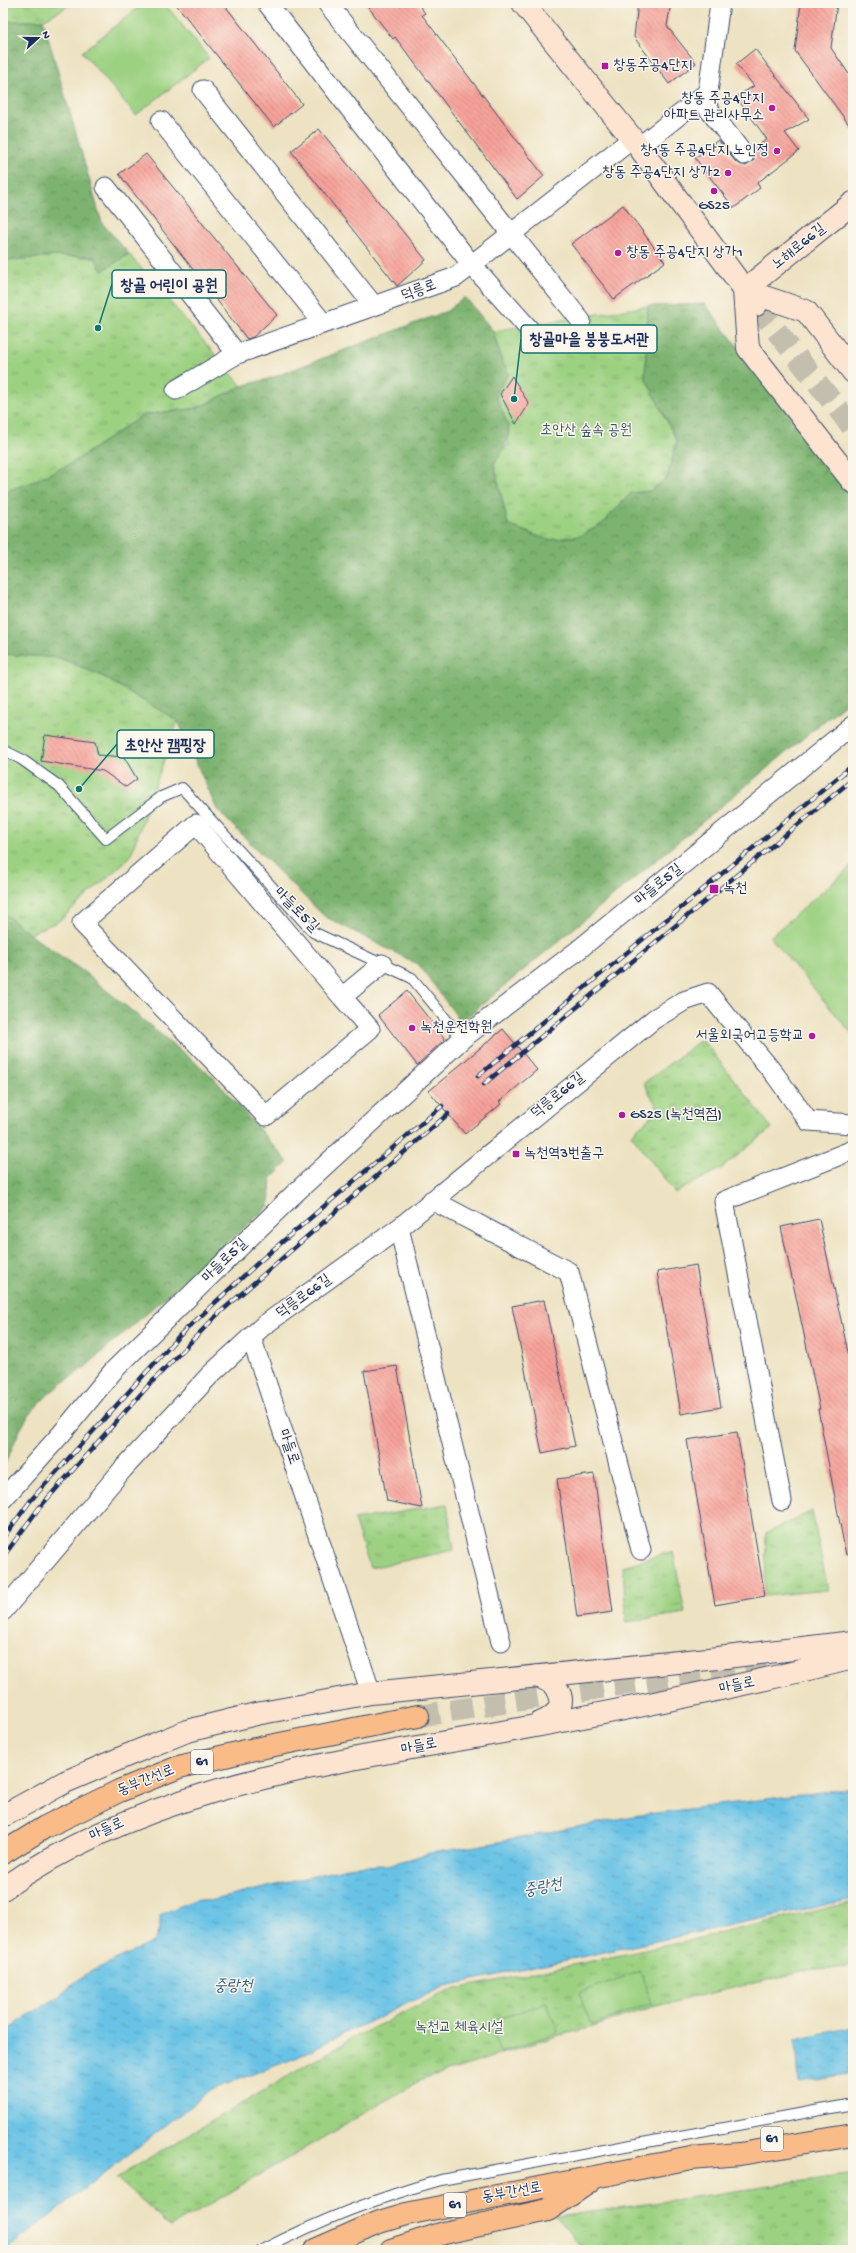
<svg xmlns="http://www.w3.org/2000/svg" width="856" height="2253" font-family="'Gochi Hand','Poor Story',sans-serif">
	<defs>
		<pattern id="grass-tufts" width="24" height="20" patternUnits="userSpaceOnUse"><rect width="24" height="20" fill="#9cd181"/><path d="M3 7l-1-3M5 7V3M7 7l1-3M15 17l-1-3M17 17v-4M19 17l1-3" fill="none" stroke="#7eaa6d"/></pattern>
		<pattern id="forest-crowns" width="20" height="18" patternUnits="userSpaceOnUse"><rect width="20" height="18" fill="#7db36f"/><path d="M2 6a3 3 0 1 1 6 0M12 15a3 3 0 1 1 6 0" fill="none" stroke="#66925e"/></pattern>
		<pattern id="water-ripples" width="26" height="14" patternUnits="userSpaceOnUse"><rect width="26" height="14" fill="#68c2e5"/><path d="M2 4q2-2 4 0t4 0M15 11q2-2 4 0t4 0" fill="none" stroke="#559ebd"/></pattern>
		<pattern id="building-back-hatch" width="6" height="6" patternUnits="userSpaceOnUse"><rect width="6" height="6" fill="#f7a39a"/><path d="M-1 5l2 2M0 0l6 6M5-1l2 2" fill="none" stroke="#c78581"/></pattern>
	</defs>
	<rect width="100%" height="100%" fill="#fbf7ec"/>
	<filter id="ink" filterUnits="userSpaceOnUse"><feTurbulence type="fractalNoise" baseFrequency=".025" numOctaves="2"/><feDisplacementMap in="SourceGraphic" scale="8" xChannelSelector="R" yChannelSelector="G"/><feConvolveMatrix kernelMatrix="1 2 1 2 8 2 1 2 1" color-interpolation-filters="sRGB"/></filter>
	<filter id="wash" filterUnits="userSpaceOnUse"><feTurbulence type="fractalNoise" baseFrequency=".012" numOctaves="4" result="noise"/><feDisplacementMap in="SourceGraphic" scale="16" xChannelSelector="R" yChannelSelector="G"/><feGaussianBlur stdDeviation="0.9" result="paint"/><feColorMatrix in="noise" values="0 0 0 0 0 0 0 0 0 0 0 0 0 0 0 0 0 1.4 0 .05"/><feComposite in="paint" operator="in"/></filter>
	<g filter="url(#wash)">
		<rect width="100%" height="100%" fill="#ede2c1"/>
		<path fill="url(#grass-tufts)" stroke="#5c8070" d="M 3,3 L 74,3 L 43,20 L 3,22 Z
			M 129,254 L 242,386 L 197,408 L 143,415 L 72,463 L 30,483 L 3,492 L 3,261 L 57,256 L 95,257 L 102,271 Z
			M 648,306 L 645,377 L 677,441 L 667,478 L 650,491 L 631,493 L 602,524 L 580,536 L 548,540 L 508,525 L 494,464 L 508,444 L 509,428 L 495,394 L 509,373 L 502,362 L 493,331 Z
			M 3,654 L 60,658 L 100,675 L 178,721 L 130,857 L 59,921 L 29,934 L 3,912 Z
			M 702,1039 L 772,1128 L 722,1168 L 675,1193 L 631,1134 L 659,1110 L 644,1083 Z
			M 447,1504 L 454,1550 L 370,1568 L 354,1520 Z
			M 812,1511 L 828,1590 L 765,1596 L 766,1533 Z
			M 673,1551 L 685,1613 L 626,1622 L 623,1566 Z
			M 853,1902 L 853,1967 L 814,1969 L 652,2007 L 586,2029 L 560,2035 L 419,2081 L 171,2227 L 116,2178 L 351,2039 L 447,1991 L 674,1944 Z
			M 853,2174 L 853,2250 L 584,2250 L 556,2217 Z"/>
		<path fill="url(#forest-crowns)" stroke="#4c7166" d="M 43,20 L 102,223 L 129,254 L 102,271 L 95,257 L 57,256 L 3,261 L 3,22 Z
			M 465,297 L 493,331 L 502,362 L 509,373 L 495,394 C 509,428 516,431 494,464 L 508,525 L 548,540 L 580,536 L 602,524 L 631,493 L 650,491 L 667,478 L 677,441 L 645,377 L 648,306 L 705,304 L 853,497 L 853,697 L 461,1022 L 419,965 L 324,916 L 217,810 L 178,721 L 100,675 L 60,658 L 3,654 L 3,492 L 30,483 L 72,463 L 143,415 L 198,408 L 242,386 L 271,378 L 447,311 Z
			M 3,912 L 29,934 L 84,972 L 212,1076 L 288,1162 L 271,1179 L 269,1206 L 84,1368 C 59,1384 34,1403 20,1430 C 14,1443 9,1456 3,1468 Z"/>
		<path fill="#9cd181" stroke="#5c8070" d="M 144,3 L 164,3 L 209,58 L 136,115 L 82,52 Z
			M 853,865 L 853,1035 L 770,937 Z
			M 640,1971 L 652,2003 L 591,2025 L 579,1993 Z
			M 547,2003 L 558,2032 L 500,2053 L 489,2022 Z"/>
		<path fill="url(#water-ripples)" stroke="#4278a2" d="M 853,1788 L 853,1899 L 445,1986 L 336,2037 L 298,2057 L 211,2090 L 6,2250 L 3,2250 L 3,2032 L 58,1997 L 84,1975 L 155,1941 L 160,1929 L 160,1915 L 196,1899 L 210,1901 L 355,1866 L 388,1865 L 430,1853 L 489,1844 L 633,1816 Z
			M 853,2027 L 853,2073 L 798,2082 L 795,2039 Z"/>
		<g id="blocks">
			<path fill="url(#building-back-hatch)" d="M 175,3 L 223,3 L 302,104 L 274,127 Z
				M 365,3 L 417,3 L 425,13 L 422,15 L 544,176 L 517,199 L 395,37 L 393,39 Z
				M 638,3 L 671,3 L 667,26 L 696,63 L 669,84 L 634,37 Z
				M 801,3 L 837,3 L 831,48 L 853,80 L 853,130 L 795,51 Z
				M 755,49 L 809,119 L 785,133 L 799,151 L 757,183 L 760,188 L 734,208 L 695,158 L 718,140 L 736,162 L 746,166 L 754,160 L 753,150 L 767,139 L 736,97 L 754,86 L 736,64 Z
				M 319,129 L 426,260 L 397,286 L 291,151 Z
				M 146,154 L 277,315 L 253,337 L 247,339 L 119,174 Z
				M 623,205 L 665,262 L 614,299 L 571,244 Z
				M 512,376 L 529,404 L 516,424 L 500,394 Z
				M 45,735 L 95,742 L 98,755 L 124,757 L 137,779 L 126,787 L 103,771 L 41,761 Z
				M 407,991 L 445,1039 L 417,1065 L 378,1015 Z
				M 503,1029 L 537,1070 L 499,1102 L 501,1104 L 465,1134 L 429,1091 Z
				M 819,1219 L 853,1375 L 853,1554 L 846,1555 L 818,1409 L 820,1409 L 781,1227 Z
				M 696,1265 L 721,1407 L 681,1414 L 657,1272 Z
				M 544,1300 L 575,1446 L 542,1453 L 512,1306 Z
				M 397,1366 L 422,1508 L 387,1501 L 364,1371 Z
				M 737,1432 L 765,1596 L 715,1605 L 687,1440 Z
				M 594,1474 L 613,1612 L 577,1617 L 557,1479 Z"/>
		</g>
	</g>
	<g filter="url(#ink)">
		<use href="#blocks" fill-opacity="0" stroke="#3a4a6d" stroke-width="1"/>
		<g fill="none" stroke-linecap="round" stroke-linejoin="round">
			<path stroke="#c3bead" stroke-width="22" stroke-dasharray="22 11" stroke-linecap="butt" d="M 756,305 L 853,428"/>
			<path stroke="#c3bead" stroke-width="22" stroke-dasharray="22 11" stroke-linecap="butt" d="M 418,1716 L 652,1680 L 816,1659"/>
			<defs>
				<path id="service" d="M 3,750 L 21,759 L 59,786 L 106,839 L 161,797 L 182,788 L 313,932 L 412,978 L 462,1039
					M 262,2250 C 320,2220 379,2197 441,2180 L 853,2104"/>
				<path id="minor" d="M 267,3 L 472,265 L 529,329
					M 327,3 L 581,321
					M 203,90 L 374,306
					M 700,98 L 744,155
					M 161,121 L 323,323
					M 639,147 L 708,92 L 720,3
					M 106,187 L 237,354
					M 176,390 L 237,354 L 456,277 L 632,139
					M 342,997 L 196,824 L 82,923 L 266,1116 L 370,1029 L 342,997 L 382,964
					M 432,1200 L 569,1272 L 641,1550
					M 399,1228 L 501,1642
					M 251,1337 L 371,1693
					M 3,1499 L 62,1433 L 114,1370 L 293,1195 L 462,1039 L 577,951 L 853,725
					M 782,1501 L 724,1201 L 853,1150
					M 3,1611 L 123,1469 L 210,1375 L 263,1326 L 399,1228 L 654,1019 L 684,1001 L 708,993 L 776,1076 L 808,1121 L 853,1124"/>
				<path id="secondary" d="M 523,3 L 639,147 L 756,305
					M 744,290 L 748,348 L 853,482
					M 744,290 L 806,311 L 853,372
					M 744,290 L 853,203
					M 536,1676 C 566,1684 571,1711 540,1723
					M 3,1816 L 65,1782 L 128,1755 L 187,1731 L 256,1714 L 371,1693 L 718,1658 L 853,1642
					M 3,1889 C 146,1788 318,1765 486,1735 C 609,1713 732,1689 853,1658"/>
				<path id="trunk" d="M 3,1853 L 45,1827 L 119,1791 L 179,1767 L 250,1750 L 418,1716
					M 315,2250 L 376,2223 L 406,2214 L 691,2158 L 740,2154 L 853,2135
					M 391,2250 L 444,2233 L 548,2210 L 588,2183"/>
			</defs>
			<use href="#service" stroke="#3a4a6d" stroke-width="12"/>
			<use href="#minor" stroke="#3a4a6d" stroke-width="21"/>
			<use href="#secondary" stroke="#3a4a6d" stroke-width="24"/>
			<use href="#trunk" stroke="#3a4a6d" stroke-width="24"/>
			<use href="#service" stroke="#fff" stroke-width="10"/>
			<use href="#minor" stroke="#fff" stroke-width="19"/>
			<use href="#secondary" stroke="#fde4d0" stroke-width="22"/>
			<use href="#trunk" stroke="#f9bc89" stroke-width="22"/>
			<defs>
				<path id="rail" d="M 478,1076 L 853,765
					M 484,1084 L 853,779
					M 3,1538 L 31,1500 L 179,1336 L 261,1260 L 442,1106
					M 3,1557 L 39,1508 L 149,1385 L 217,1315 L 448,1114"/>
			</defs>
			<use href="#rail" stroke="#1b2f5e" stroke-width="4.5"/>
			<use href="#rail" stroke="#fbf7ec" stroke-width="3" stroke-dasharray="9" stroke-linecap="butt"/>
		</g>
	</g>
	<g fill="#b5179e" stroke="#fbf7ec" stroke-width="1.5">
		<rect x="601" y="62" width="8" height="8" rx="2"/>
		<circle cx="772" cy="108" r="4"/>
		<circle cx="777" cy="151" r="4"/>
		<circle cx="728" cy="173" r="4"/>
		<circle cx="714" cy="191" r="4"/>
		<circle cx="618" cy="253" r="4"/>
		<rect x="709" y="884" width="10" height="10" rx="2"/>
		<circle cx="412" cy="1028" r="4"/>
		<circle cx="812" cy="1036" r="4"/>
		<circle cx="622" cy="1115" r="4"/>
		<rect x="512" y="1150" width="8" height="8" rx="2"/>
	</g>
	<g text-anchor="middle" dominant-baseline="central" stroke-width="3" stroke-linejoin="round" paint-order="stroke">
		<g fill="#fbf7ec" stroke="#5e6b89" stroke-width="1">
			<rect x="191" y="1750" width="22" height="24" rx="3"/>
			<rect x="761" y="2127" width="22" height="24" rx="3"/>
			<rect x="444" y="2193" width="22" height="24" rx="3"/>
		</g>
		<g font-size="14" font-weight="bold" fill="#1b2f5e">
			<text x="202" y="1762">61</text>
			<text x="772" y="2139">61</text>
			<text x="455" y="2205">61</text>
		</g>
		<g font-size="15" fill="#1b2f5e" stroke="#fbf7ec" text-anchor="start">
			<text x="613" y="66">창동주공4단지</text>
			<text x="764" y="99" text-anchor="end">창동 주공4단지<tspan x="764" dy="17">아파트 관리사무소</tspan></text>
			<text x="769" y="151" text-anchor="end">창1동 주공4단지 노인정</text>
			<text x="720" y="173" text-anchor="end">창동 주공4단지 상가2</text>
			<text x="714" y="206" text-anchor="middle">GS25</text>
			<text x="626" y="253">창동 주공4단지 상가1</text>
			<text x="723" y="889">녹천</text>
			<text x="420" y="1028">녹천운전학원</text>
			<text x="804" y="1036" text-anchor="end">서울외국어고등학교</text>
			<text x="630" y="1115">GS25 (녹천역점)</text>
			<text x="524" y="1154">녹천역3번출구</text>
		</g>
		<g font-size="15" fill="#1b2f5e" stroke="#fbf7ec">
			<text transform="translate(799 247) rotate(-39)">노해로66길</text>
			<text transform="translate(419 291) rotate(-20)">덕릉로</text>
			<text transform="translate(659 885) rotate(-39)">마들로5길</text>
			<text transform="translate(296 910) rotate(45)">마들로5길</text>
			<text transform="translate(558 1096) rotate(-39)">덕릉로66길</text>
			<text transform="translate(225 1261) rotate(-44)">마들로5길</text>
			<text transform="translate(304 1297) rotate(-36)">덕릉로66길</text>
			<text transform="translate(288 1447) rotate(71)">마들로</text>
			<text transform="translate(737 1686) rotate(-12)">마들로</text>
			<text transform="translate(419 1747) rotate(-11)">마들로</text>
			<text transform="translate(146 1781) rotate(-22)">동부간선로</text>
			<text transform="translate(107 1830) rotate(-25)">마들로</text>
			<text transform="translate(512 2193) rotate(-10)">동부간선로</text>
		</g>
		<g font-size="15" fill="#3b5867" stroke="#fbf7ec">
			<text x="586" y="431">초안산 숲속 공원</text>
			<text x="459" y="2028">녹천교 체육시설</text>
		</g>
		<g font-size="16" font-style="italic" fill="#325b86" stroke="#fbf7ec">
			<text transform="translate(543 1889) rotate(-11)">중랑천</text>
			<text x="233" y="1987">중랑천</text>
		</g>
	</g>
	<path fill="none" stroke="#0f766e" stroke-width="1.5" d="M98 328L112 284M514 399L521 339M79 789L117 744"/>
	<g fill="#0f766e" stroke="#fbf7ec" stroke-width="1.5">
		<circle cx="98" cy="328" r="4"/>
		<circle cx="514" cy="399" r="4"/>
		<circle cx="79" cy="789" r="4"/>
	</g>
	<g fill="#fbf7ec" stroke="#0f766e" stroke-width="1.5">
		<rect x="112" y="270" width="114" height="28" rx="4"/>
		<rect x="521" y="325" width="136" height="28" rx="4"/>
		<rect x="117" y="730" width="97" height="28" rx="4"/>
	</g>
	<g font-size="16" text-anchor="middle" font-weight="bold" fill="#1b2f5e">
		<text x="169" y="290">창골 어린이 공원</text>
		<text x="589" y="344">창골마을 붕붕도서관</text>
		<text x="165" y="750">초안산 캠핑장</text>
	</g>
	<rect width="856" height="2253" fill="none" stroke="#fbf7ec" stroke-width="16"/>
	<g transform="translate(38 38) rotate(69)" stroke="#fbf7ec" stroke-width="3" paint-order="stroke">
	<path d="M0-3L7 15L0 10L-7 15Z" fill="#1b2f5e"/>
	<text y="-6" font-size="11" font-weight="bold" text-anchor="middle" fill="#1b2f5e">N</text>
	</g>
</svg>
